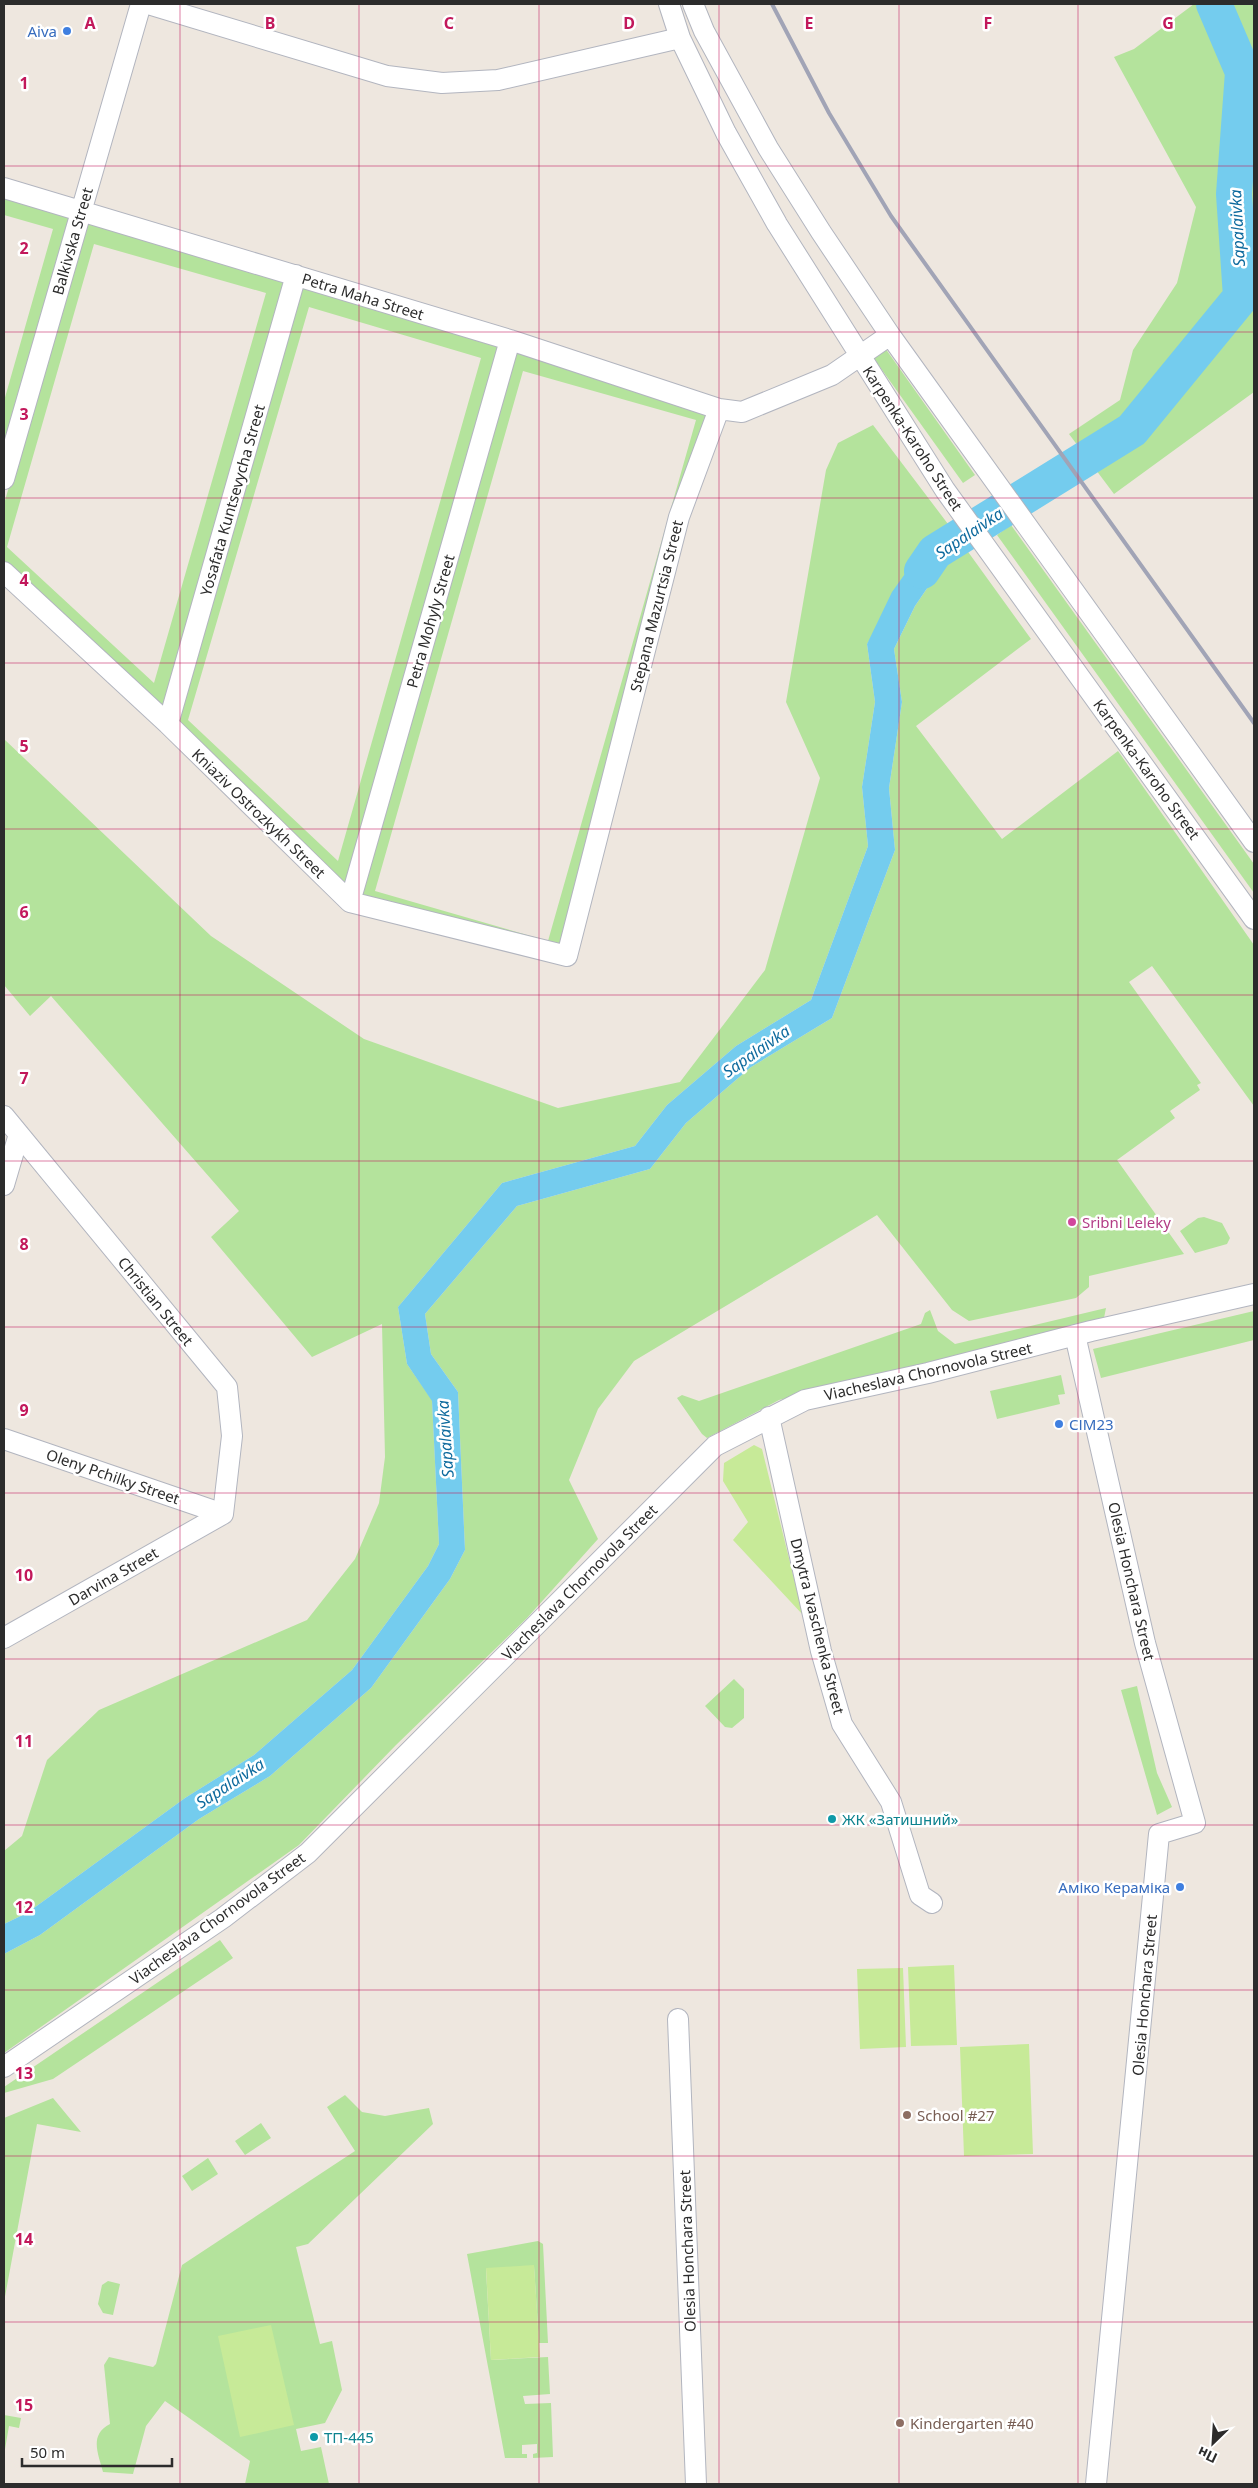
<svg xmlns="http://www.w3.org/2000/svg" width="1258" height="2488" font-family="'Noto Sans',sans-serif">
	<rect width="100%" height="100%" fill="#eee7df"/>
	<path fill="#b4e39c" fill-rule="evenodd" d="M 1194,4 L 1254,4 L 1254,392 L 1114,494 L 1069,434 L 1120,400 L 1133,350 L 1177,283 L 1196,207 L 1114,57 L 1134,49 Z
		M 4,196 L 73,215 L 4,454 L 4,401 L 53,229 L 4,215 Z
		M 86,219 L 287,280 L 165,710 L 4,561 L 4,504 ZM 94,244 L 266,293 L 154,683 L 7,547 Z
		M 300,284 L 501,345 L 347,888 L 176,721 ZM 309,307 L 481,358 L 338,861 L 188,720 Z
		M 885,348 L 975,475 L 963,483 L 872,356 Z
		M 515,349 L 709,414 L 561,947 L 359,896 ZM 523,371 L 696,420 L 548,941 L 375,891 Z
		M 873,425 L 951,528 L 927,543 L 867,644 L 875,702 L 862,787 L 868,846 L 811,1000 L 736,1046 L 667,1105 L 635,1146 L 502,1183 L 398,1307 L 407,1364 L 432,1400 L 439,1544 L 428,1566 L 352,1670 L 254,1755 L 185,1798 L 27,1913 L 4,1924 L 4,1851 L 22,1836 L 47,1760 L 99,1710 L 307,1620 L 355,1559 L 379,1503 L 385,1457 L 382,1324 L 312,1357 L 211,1237 L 239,1211 L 51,996 L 30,1016 L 4,985 L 4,739 L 211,936 L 364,1039 L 558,1108 L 680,1082 L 765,970 L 820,778 L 786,702 L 826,470 L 838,443 Z
		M 1011,525 L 1254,864 L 1254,893 L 997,535 Z
		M 966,549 L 1031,639 L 916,726 L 1002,839 L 1118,751 L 1254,945 L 1254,1106 L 1152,966 L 1129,982 L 1201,1083 L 1197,1085 L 1200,1090 L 1170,1111 L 1175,1118 L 1117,1160 L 1184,1254 L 1089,1276 L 1089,1287 L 1076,1298 L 969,1321 L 952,1310 L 877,1215 L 634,1361 L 598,1409 L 569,1480 L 598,1539 L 527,1618 L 396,1745 L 299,1845 L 4,2053 L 4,1954 L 40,1935 L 199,1819 L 270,1776 L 371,1688 L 450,1579 L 465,1550 L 458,1392 L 431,1354 L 425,1314 L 517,1206 L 650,1169 L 686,1123 L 751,1067 L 832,1018 L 895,850 L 889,788 L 902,702 L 894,649 L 915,606 L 945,562 Z
		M 1204,1217 L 1222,1223 L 1230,1238 L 1227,1244 L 1195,1253 L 1180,1231 L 1198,1218 Z
		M 1106,1308 L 1104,1318 L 779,1400 L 707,1438 L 702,1434 L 677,1398 L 682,1395 L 699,1401 L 921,1324 L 925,1313 L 930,1310 L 938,1331 L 955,1344 Z
		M 1254,1311 L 1254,1340 L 1101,1378 L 1093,1349 Z
		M 1061,1375 L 1065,1394 L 1058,1395 L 1060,1404 L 997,1419 L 990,1391 Z
		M 734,1679 L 744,1689 L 744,1718 L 732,1728 L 725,1727 L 705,1706 Z
		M 1137,1686 L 1157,1773 L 1172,1807 L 1157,1815 L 1121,1690 Z
		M 220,1940 L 233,1958 L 53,2079 L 4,2093 L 4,2087 Z
		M 345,2095 L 362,2112 L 385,2116 L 429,2108 L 433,2124 L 308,2244 L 296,2247 L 320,2344 L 332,2341 L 342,2390 L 325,2423 L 296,2429 L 301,2451 L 321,2447 L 329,2484 L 245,2484 L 250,2461 L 165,2401 L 146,2426 L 133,2474 L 103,2472 C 98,2453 89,2435 110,2424 L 104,2365 L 109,2357 L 153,2367 L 156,2364 L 182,2265 L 355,2151 L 327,2107 Z
		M 53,2098 L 81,2132 L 37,2124 L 4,2302 L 4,2118 Z
		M 261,2123 L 271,2138 L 245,2155 L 235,2141 Z
		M 208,2158 L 218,2174 L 192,2191 L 182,2176 Z
		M 538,2241 L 543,2244 L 548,2343 L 539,2343 L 534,2266 L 486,2269 L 491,2360 L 548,2357 L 550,2394 L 523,2396 L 525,2404 L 551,2403 L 553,2457 L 533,2458 L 533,2454 L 537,2453 L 537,2444 L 522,2445 L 522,2454 L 527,2454 L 527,2458 L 505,2458 L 467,2254 Z
		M 108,2281 L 120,2284 L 113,2315 L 103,2313 L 98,2304 L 102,2285 Z
		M 4,2415 L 21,2418 L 19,2428 L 9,2426 L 4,2455 Z"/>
	<path fill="#c7ea98" d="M 754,1445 L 762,1449 L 803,1615 L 733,1540 L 748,1522 L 723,1481 L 724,1463 Z
		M 954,1965 L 957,2045 L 911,2046 L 908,1967 Z
		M 903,1968 L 906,2047 L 860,2049 L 857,1969 Z
		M 1029,2044 L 1033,2154 L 964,2156 L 960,2047 Z
		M 534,2265 L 540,2357 L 491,2360 L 486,2268 Z
		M 271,2325 L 294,2425 L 240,2437 L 218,2336 Z"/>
	<path fill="#74ccee" d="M 951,528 L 966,549 L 945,562 L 915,606 L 894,649 L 902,702 L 889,788 L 895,850 L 832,1018 L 751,1067 L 686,1123 L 650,1169 L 517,1206 L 425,1314 L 431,1354 L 458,1392 L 465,1550 L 450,1579 L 371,1688 L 270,1776 L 199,1819 L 40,1935 L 4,1954 L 4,1924 L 27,1913 L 185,1798 L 254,1755 L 352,1670 L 428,1566 L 439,1544 L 432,1401 L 407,1364 L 398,1307 L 502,1183 L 635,1146 L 667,1105 L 736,1046 L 811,1000 L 868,846 L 862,787 L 875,702 L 867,644 L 892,592 L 927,543 Z"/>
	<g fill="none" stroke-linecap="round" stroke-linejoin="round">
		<path stroke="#74ccee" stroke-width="36" d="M 922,571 L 935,552 L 1132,430 L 1241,297 L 1234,194 L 1243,72 L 1214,4"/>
		<defs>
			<path id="minor" d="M 148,4 L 387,76 L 442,83 L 498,80 L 680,38
				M 669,4 L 680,38 L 726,133 L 777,224 L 945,490 L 1254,919
				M 693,4 L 704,31 L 768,148 L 821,232 L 890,335 L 1254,842
				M 4,188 L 510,340 L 719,409 L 742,412 L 832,375 L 890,335
				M 4,479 L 141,4
				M 4,572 L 168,724 L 350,902 L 567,956 L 679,517 L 719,409
				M 168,724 L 296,275
				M 350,902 L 510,340
				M 4,1116 L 227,1387 L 232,1436 L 223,1514
				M 4,1185 L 19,1134
				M 1075,1335 L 1145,1643 L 1195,1823 L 1159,1834 L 1096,2484
				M 769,1417 L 821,1651 L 842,1724 L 891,1802 L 920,1895 L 932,1903
				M 4,1439 L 223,1514
				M 4,1638 L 223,1514
				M 678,2019 L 696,2484
				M 4,2067 L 223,1918 L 308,1853 L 715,1446 L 805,1400 L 928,1373 L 1091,1331 L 1254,1294"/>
		</defs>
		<use href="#minor" stroke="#b2b5bf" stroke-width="22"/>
		<use href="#minor" stroke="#fff" stroke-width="20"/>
		<path stroke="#a1a4b6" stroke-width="4" d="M 772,4 L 829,113 L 891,216 L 1254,723"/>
	</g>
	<path fill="none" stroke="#c2185b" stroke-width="1" stroke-opacity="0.55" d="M 180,4 L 180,2484M 359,4 L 359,2484M 539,4 L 539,2484M 719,4 L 719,2484M 899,4 L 899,2484M 1078,4 L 1078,2484M 4,166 L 1254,166M 4,332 L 1254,332M 4,498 L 1254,498M 4,663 L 1254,663M 4,829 L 1254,829M 4,995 L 1254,995M 4,1161 L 1254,1161M 4,1327 L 1254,1327M 4,1493 L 1254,1493M 4,1659 L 1254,1659M 4,1825 L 1254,1825M 4,1990 L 1254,1990M 4,2156 L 1254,2156M 4,2322 L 1254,2322"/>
	<g fill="#3f7fe0" stroke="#fff" stroke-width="2">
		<circle cx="67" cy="31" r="5"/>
		<circle cx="1059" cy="1424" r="5"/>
		<circle cx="1180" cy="1887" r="5"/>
	</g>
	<circle fill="#d1479c" stroke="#fff" stroke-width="2" cx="1072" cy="1222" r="5"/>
	<g fill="#0f9aa8" stroke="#fff" stroke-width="2">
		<circle cx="832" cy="1819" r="5"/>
		<circle cx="314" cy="2437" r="5"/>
	</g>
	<g fill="#8d6e63" stroke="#fff" stroke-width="2">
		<circle cx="907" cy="2115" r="5"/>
		<circle cx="900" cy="2423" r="5"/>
	</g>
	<g text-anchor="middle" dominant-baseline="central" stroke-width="5" stroke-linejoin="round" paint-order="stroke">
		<g font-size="15" fill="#366cbe" stroke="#fff" text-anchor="end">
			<text x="57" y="31">Aiva</text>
			<text x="1069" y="1424" text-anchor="start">СІМ23</text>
			<text x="1170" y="1887">Аміко Кераміка</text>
		</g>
		<g font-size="15" fill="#2c2c2c" stroke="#fff">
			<text transform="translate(72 241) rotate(-74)">Balkivska Street</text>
			<text transform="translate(363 296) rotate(17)">Petra Maha Street</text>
			<text transform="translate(913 438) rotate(57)">Karpenka-Karoho Street</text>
			<text transform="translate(232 500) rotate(-74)">Yosafata Kuntsevycha Street</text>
			<text transform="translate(656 606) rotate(-76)">Stepana Mazurtsia Street</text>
			<text transform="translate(430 621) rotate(-74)">Petra Mohyly Street</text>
			<text transform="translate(1147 769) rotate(54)">Karpenka-Karoho Street</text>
			<text transform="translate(259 813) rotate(44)">Kniaziv Ostrozkykh Street</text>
			<text transform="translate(156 1301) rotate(51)">Christian Street</text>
			<text transform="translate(928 1371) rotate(-13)">Viacheslava Chornovola Street</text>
			<text transform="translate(113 1476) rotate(19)">Oleny Pchilky Street</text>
			<text transform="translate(113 1576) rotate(-30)">Darvina Street</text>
			<text transform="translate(1132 1581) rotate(77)">Olesia Honchara Street</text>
			<text transform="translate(579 1582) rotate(-45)">Viacheslava Chornovola Street</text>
			<text transform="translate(818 1626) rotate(76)">Dmytra Ivaschenka Street</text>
			<text transform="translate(217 1918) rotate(-36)">Viacheslava Chornovola Street</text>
			<text transform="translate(1144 1995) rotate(-85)">Olesia Honchara Street</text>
			<text transform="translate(687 2251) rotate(-92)">Olesia Honchara Street</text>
		</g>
		<g font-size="15" fill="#b23c85" stroke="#fff" text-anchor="start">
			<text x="1082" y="1222">Sribni Leleky</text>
		</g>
		<g font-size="15" fill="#0d838f" stroke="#fff" text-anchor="start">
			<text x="842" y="1819">ЖК «Затишний»</text>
			<text x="324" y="2437">ТП-445</text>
		</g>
		<g font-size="15" fill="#785e54" stroke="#fff" text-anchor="start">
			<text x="917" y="2115">School #27</text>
			<text x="910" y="2423">Kindergarten #40</text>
		</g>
		<g font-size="16" font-style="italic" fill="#0f6b9e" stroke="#fff">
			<text transform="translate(1237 228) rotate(-93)">Sapalaivka</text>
			<text transform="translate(969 533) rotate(-34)">Sapalaivka</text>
			<text transform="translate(756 1051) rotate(-35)">Sapalaivka</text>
			<text transform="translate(445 1439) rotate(-94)">Sapalaivka</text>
			<text transform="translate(230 1783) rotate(-33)">Sapalaivka</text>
		</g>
	</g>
	<g font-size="16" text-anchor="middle" font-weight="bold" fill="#c2185b" stroke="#fff" stroke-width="5" stroke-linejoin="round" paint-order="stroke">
		<text x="90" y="29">A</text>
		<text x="270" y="29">B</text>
		<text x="449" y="29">C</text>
		<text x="629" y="29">D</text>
		<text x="809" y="29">E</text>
		<text x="988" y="29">F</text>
		<text x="1168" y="29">G</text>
		<text x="24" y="89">1</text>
		<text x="24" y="254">2</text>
		<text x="24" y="420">3</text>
		<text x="24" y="586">4</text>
		<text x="24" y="752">5</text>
		<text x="24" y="918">6</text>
		<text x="24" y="1084">7</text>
		<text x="24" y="1250">8</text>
		<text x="24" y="1416">9</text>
		<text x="24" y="1581">10</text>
		<text x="24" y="1747">11</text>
		<text x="24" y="1913">12</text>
		<text x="24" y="2079">13</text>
		<text x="24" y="2245">14</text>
		<text x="24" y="2411">15</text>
	</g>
	<rect width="1258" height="2488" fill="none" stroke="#2c2c2c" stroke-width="10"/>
	<g transform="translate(1213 2443) rotate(205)" stroke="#ffffff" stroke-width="4" paint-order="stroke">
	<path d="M0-4L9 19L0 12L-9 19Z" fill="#2c2c2c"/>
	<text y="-8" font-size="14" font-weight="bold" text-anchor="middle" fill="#2c2c2c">Пн</text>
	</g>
	<path d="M22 2458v8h150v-8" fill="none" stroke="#2c2c2c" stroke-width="2.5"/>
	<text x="30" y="2458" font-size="15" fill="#2c2c2c" stroke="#ffffff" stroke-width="4" paint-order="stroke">50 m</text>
</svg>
